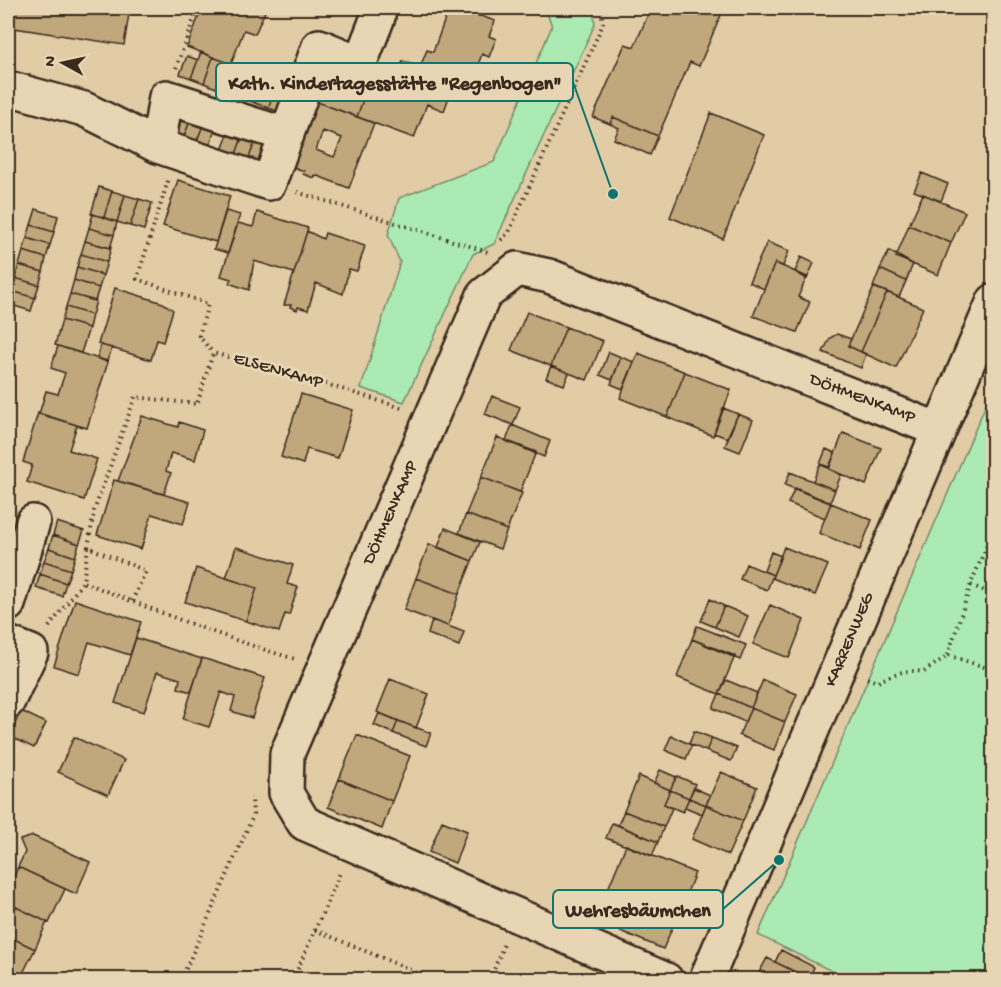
<svg xmlns="http://www.w3.org/2000/svg" width="1001" height="987" font-family="'Gochi Hand',sans-serif">
	<rect width="100%" height="100%" fill="#e1cca6"/>
	<filter id="ink" filterUnits="userSpaceOnUse"><feTurbulence type="fractalNoise" baseFrequency=".0167" numOctaves="2"/><feDisplacementMap in="SourceGraphic" scale="12" xChannelSelector="R" yChannelSelector="G"/><feConvolveMatrix kernelMatrix="1 2 1 2 8 2 1 2 1" color-interpolation-filters="sRGB"/></filter>
	<g filter="url(#ink)">
		<path fill="#abebb3" stroke="#738a68" stroke-width="1.5" d="M 545,8 L 593,8 L 595,24 L 494,244 L 473,254 L 404,402 L 361,388 L 400,262 L 388,235 L 399,198 L 494,162 L 552,26 Z
			M 993,388 L 993,979 L 848,979 L 758,935 Z"/>
		<path fill="#c0a77b" stroke="#3b2a1e" stroke-width="1.5" fill-rule="evenodd" d="M 8,8 L 130,8 L 124,45 L 8,27 Z
			M 202,8 L 263,8 L 266,9 L 255,34 L 244,30 L 231,64 L 187,47 Z
			M 449,8 L 458,8 L 495,21 L 489,36 L 496,39 L 489,57 L 482,54 L 476,70 L 469,68 L 464,84 L 420,67 L 427,50 L 433,52 Z
			M 458,8 L 482,8 L 479,16 Z
			M 651,8 L 724,8 L 699,66 L 690,62 L 658,136 L 613,117 L 610,124 L 593,117 L 625,44 L 634,47 Z
			M 201,52 L 213,57 L 204,83 L 191,78 Z
			M 187,56 L 198,60 L 191,78 L 180,74 Z
			M 213,57 L 226,62 L 216,88 L 204,83 Z
			M 403,61 L 455,80 L 444,111 L 427,104 L 414,138 L 357,117 L 366,91 L 388,100 Z
			M 226,62 L 239,67 L 229,93 L 216,88 Z
			M 252,73 L 264,78 L 255,103 L 242,98 Z
			M 329,77 L 366,91 L 357,117 L 309,99 L 315,84 Z
			M 264,78 L 278,83 L 268,108 L 255,103 Z
			M 278,83 L 290,87 L 281,112 L 268,108 Z
			M 309,99 L 374,123 L 349,188 L 315,175 L 314,178 L 303,174 L 304,171 L 285,164 ZM 323,131 L 342,138 L 334,157 L 316,150 Z
			M 178,113 L 191,118 L 182,142 L 169,137 Z
			M 711,113 L 764,135 L 723,239 L 670,217 Z
			M 613,117 L 658,136 L 650,155 L 614,139 L 619,128 L 610,124 Z
			M 191,118 L 204,123 L 194,148 L 181,144 Z
			M 204,123 L 216,127 L 207,153 L 194,148 Z
			M 229,132 L 242,137 L 233,163 L 219,158 Z
			M 242,137 L 255,142 L 245,168 L 233,163 Z
			M 255,142 L 268,147 L 258,173 L 245,168 Z
			M 922,173 L 948,184 L 941,201 L 914,191 Z
			M 178,180 L 230,196 L 216,242 L 163,226 Z
			M 99,187 L 112,191 L 104,217 L 91,214 Z
			M 112,191 L 125,195 L 117,222 L 104,217 Z
			M 923,194 L 965,212 L 951,243 L 909,225 Z
			M 125,195 L 139,199 L 130,226 L 117,222 Z
			M 139,199 L 152,203 L 144,230 L 130,226 Z
			M 36,209 L 58,216 L 54,232 L 31,225 Z
			M 226,211 L 240,215 L 228,253 L 214,249 Z
			M 257,212 L 308,228 L 294,273 L 254,261 L 249,290 L 229,283 L 231,279 L 221,276 L 238,223 L 253,227 Z
			M 93,214 L 117,222 L 114,235 L 89,228 Z
			M 31,225 L 54,232 L 50,245 L 27,238 Z
			M 909,225 L 951,243 L 938,275 L 896,257 Z
			M 89,228 L 114,235 L 110,248 L 85,241 Z
			M 307,231 L 323,239 L 325,233 L 365,246 L 357,271 L 349,269 L 343,294 L 316,283 L 308,310 L 298,307 L 297,310 L 290,307 L 291,305 L 284,305 Z
			M 27,238 L 50,245 L 46,258 L 23,251 Z
			M 85,241 L 111,248 L 107,262 L 81,254 Z
			M 767,242 L 789,251 L 783,266 L 775,263 L 764,289 L 749,282 Z
			M 23,251 L 46,258 L 43,272 L 19,265 Z
			M 889,251 L 913,264 L 906,281 L 880,269 Z
			M 81,254 L 107,262 L 103,275 L 77,267 Z
			M 801,257 L 814,263 L 807,279 L 795,272 Z
			M 775,263 L 807,277 L 798,297 L 810,302 L 797,332 L 753,316 Z
			M 19,265 L 43,272 L 39,285 L 15,278 Z
			M 77,267 L 103,275 L 99,288 L 74,280 Z
			M 880,269 L 906,281 L 899,297 L 873,287 Z
			M 15,278 L 39,285 L 35,298 L 12,291 Z
			M 74,280 L 99,288 L 95,301 L 70,294 Z
			M 874,287 L 887,292 L 861,352 L 848,346 Z
			M 115,288 L 163,303 L 173,310 L 163,342 L 157,340 L 151,360 L 98,344 Z
			M 12,291 L 35,298 L 31,311 L 8,304 Z
			M 887,292 L 923,308 L 896,368 L 861,352 Z
			M 70,294 L 96,301 L 92,315 L 66,307 Z
			M 66,307 L 92,315 L 89,328 L 62,320 Z
			M 527,312 L 566,327 L 551,366 L 511,350 Z
			M 62,320 L 89,328 L 81,353 L 55,345 Z
			M 566,327 L 603,341 L 587,380 L 551,366 Z
			M 837,334 L 851,339 L 848,346 L 866,354 L 861,368 L 823,352 L 830,338 Z
			M 101,345 L 112,348 L 107,361 L 97,358 Z
			M 58,346 L 108,362 L 87,428 L 39,414 L 46,391 L 58,394 L 65,373 L 51,368 Z
			M 609,352 L 621,357 L 612,380 L 600,375 Z
			M 638,353 L 685,372 L 667,417 L 620,398 Z
			M 621,357 L 634,362 L 623,389 L 611,384 Z
			M 551,366 L 569,373 L 564,385 L 546,378 Z
			M 685,372 L 731,390 L 713,436 L 667,417 Z
			M 301,394 L 353,410 L 338,458 L 307,449 L 303,464 L 281,457 Z
			M 492,396 L 520,407 L 513,425 L 485,414 Z
			M 723,408 L 738,414 L 727,438 L 714,433 Z
			M 38,413 L 77,425 L 69,450 L 97,459 L 84,500 L 27,482 L 32,465 L 23,462 Z
			M 738,414 L 753,420 L 740,452 L 725,446 Z
			M 142,416 L 178,427 L 179,422 L 203,430 L 195,460 L 171,453 L 166,471 L 171,473 L 164,494 L 118,481 Z
			M 512,425 L 550,441 L 544,457 L 506,441 Z
			M 843,433 L 881,448 L 866,485 L 829,469 Z
			M 497,437 L 536,452 L 520,492 L 481,477 Z
			M 826,449 L 835,453 L 829,467 L 820,464 Z
			M 820,464 L 841,475 L 835,490 L 813,481 Z
			M 790,472 L 835,490 L 830,503 L 785,485 Z
			M 481,477 L 522,493 L 507,530 L 466,514 Z
			M 114,480 L 190,502 L 183,524 L 152,514 L 141,549 L 97,535 Z
			M 795,488 L 831,503 L 825,518 L 788,503 Z
			M 831,503 L 872,520 L 860,550 L 819,533 Z
			M 466,514 L 507,530 L 500,549 L 459,533 Z
			M 57,522 L 84,531 L 79,544 L 53,535 Z
			M 445,528 L 480,542 L 472,561 L 438,547 Z
			M 53,535 L 79,544 L 75,557 L 49,548 Z
			M 429,544 L 472,561 L 459,594 L 416,578 Z
			M 236,547 L 293,565 L 287,584 L 298,587 L 289,615 L 285,614 L 279,632 L 246,621 L 257,588 L 226,578 Z
			M 784,547 L 828,565 L 815,595 L 772,578 Z
			M 49,548 L 75,557 L 71,570 L 44,561 Z
			M 771,552 L 781,556 L 773,575 L 764,571 Z
			M 44,561 L 71,570 L 66,583 L 40,574 Z
			M 746,564 L 773,575 L 767,590 L 740,579 Z
			M 196,568 L 257,588 L 246,621 L 185,602 Z
			M 40,574 L 66,583 L 62,596 L 36,588 Z
			M 416,578 L 459,594 L 448,626 L 404,610 Z
			M 710,599 L 724,606 L 715,627 L 701,621 Z
			M 75,600 L 141,622 L 130,655 L 89,642 L 79,674 L 54,666 Z
			M 770,605 L 804,620 L 789,658 L 753,644 Z
			M 724,606 L 748,616 L 739,637 L 715,627 Z
			M 432,620 L 464,632 L 459,646 L 428,634 Z
			M 697,626 L 746,645 L 740,660 L 692,639 Z
			M 136,638 L 202,659 L 191,692 L 178,688 L 180,679 L 157,672 L 144,712 L 115,703 Z
			M 692,639 L 735,656 L 719,694 L 677,677 Z
			M 202,658 L 265,678 L 252,718 L 231,711 L 235,697 L 221,692 L 209,727 L 183,719 Z
			M 390,679 L 429,694 L 416,728 L 377,712 Z
			M 726,680 L 757,693 L 751,708 L 719,694 Z
			M 763,680 L 797,694 L 785,722 L 751,708 Z
			M 719,694 L 751,708 L 745,722 L 713,708 Z
			M 751,708 L 785,722 L 774,750 L 739,735 Z
			M 21,711 L 46,723 L 34,748 L 9,736 Z
			M 379,713 L 398,721 L 393,733 L 374,725 Z
			M 398,721 L 431,733 L 426,746 L 393,733 Z
			M 694,731 L 712,738 L 706,751 L 689,744 Z
			M 357,735 L 410,756 L 392,801 L 339,779 Z
			M 671,736 L 692,745 L 686,759 L 665,750 Z
			M 74,737 L 124,760 L 108,795 L 58,772 Z
			M 712,738 L 737,748 L 731,761 L 706,751 Z
			M 660,770 L 676,777 L 670,790 L 654,783 Z
			M 721,772 L 757,787 L 743,821 L 706,805 Z
			M 639,776 L 670,790 L 664,804 L 672,808 L 664,827 L 624,811 Z
			M 677,776 L 695,784 L 689,798 L 670,790 Z
			M 339,779 L 392,801 L 382,829 L 328,807 Z
			M 694,788 L 710,795 L 706,805 L 689,798 Z
			M 670,790 L 689,798 L 683,812 L 664,804 Z
			M 689,798 L 706,805 L 702,814 L 685,807 Z
			M 706,805 L 743,821 L 728,855 L 692,839 Z
			M 624,811 L 664,827 L 658,842 L 618,825 Z
			M 442,821 L 467,831 L 455,863 L 429,852 Z
			M 612,823 L 658,842 L 652,856 L 606,838 Z
			M 33,836 L 90,862 L 76,894 L 18,867 L 25,852 L 20,840 Z
			M 626,845 L 695,873 L 677,917 L 608,889 Z
			M 18,867 L 65,889 L 49,923 L 8,903 L 8,890 Z
			M 626,896 L 677,917 L 663,949 L 613,928 Z
			M 8,903 L 47,922 L 35,949 L 8,936 Z
			M 8,936 L 35,949 L 22,975 L 8,968 Z
			M 781,950 L 814,967 L 809,979 L 775,962 Z
			M 767,958 L 810,979 L 809,980 L 755,980 Z
			M 8,968 L 22,975 L 20,980 L 8,980 Z"/>
		<g fill="none" stroke-linecap="round" stroke-linejoin="round">
			<defs>
				<path id="minor" d="M 8,88 L 84,109 L 158,146 L 269,183 L 319,46 L 360,63 L 378,17
					M 158,146 L 166,97 L 287,135
					M 8,604 L 33,522
					M 8,643 L 31,652 L 8,701
					M 666,980 L 304,823 L 286,793 L 287,754 L 484,295 L 517,269 L 549,276 L 939,430
					M 706,980 L 994,301"/>
			</defs>
			<use href="#minor" stroke="#3b2a1e" stroke-width="38"/>
			<path stroke="#3b2a1e" stroke-width="4" stroke-dasharray="1.5 4.5" stroke-linecap="butt" d="M 176,68 L 198,8
				M 168,181 L 137,279 L 208,304 L 199,336 L 213,353
				M 297,192 L 488,252
				M 501,240 L 509,232 L 603,24 L 601,8
				M 88,547 L 94,511 L 135,397 L 197,404 L 213,353 L 304,377 L 402,408
				M 971,585 L 994,595
				M 132,601 L 146,571 L 88,547 L 83,582 C 152,609 223,638 295,659
				M 49,627 L 83,582
				M 948,655 L 972,581 L 994,529
				M 867,678 L 878,682 C 894,673 906,669 924,672 L 948,655 L 990,669 L 994,675
				M 315,930 L 435,980
				M 181,980 L 253,816 L 252,797
				M 293,980 L 340,873
				M 490,980 L 504,944"/>
			<use href="#minor" stroke="#e7d5b3" stroke-width="33"/>
		</g>
	</g>
	<g text-anchor="middle" dominant-baseline="central" stroke-width="6" stroke-linejoin="round" paint-order="stroke">
		<g font-size="18" fill="#3b2a1e" stroke="#e7d5b3">
			<text transform="translate(278 371) rotate(16)">ELSENKAMP</text>
			<text transform="translate(862 399) rotate(21)">DÖHMENKAMP</text>
			<text transform="translate(391 513) rotate(-66)">DÖHMENKAMP</text>
			<text transform="translate(850 640) rotate(-67)">KARRENWEG</text>
		</g>
	</g>
	<path fill="none" stroke="#0f766e" stroke-width="2" d="M613 194L573 82M779 860L723 909"/>
	<g fill="#0f766e" stroke="#e7d5b3" stroke-width="2">
		<circle cx="613" cy="194" r="6"/>
		<circle cx="779" cy="860" r="6"/>
	</g>
	<g fill="#e7d5b3" stroke="#0f766e" stroke-width="2">
		<rect x="216" y="63" width="357" height="38" rx="6"/>
		<rect x="553" y="890" width="170" height="38" rx="6"/>
	</g>
	<g font-size="20" text-anchor="middle" font-weight="bold" fill="#3b2a1e">
		<text x="395" y="89">Kath. Kindertagesstätte "Regenbogen"</text>
		<text x="638" y="916">Wehresbäumchen</text>
	</g>
	<rect width="1001" height="987" fill="none" stroke="#e7d5b3" stroke-width="30"/>
	<rect x="15" y="15" width="971" height="957" fill="none" stroke="#3b2a1e" stroke-width="2" filter="url(#ink)"/>
	<g transform="translate(63 63) rotate(278)" stroke="#e7d5b3" stroke-width="4.5" paint-order="stroke">
	<path d="M0-4.5L10 22L0 15L-10 22Z" fill="#3b2a1e"/>
	<text y="-9" font-size="16" font-weight="bold" text-anchor="middle" fill="#3b2a1e">N</text>
	</g>
</svg>
